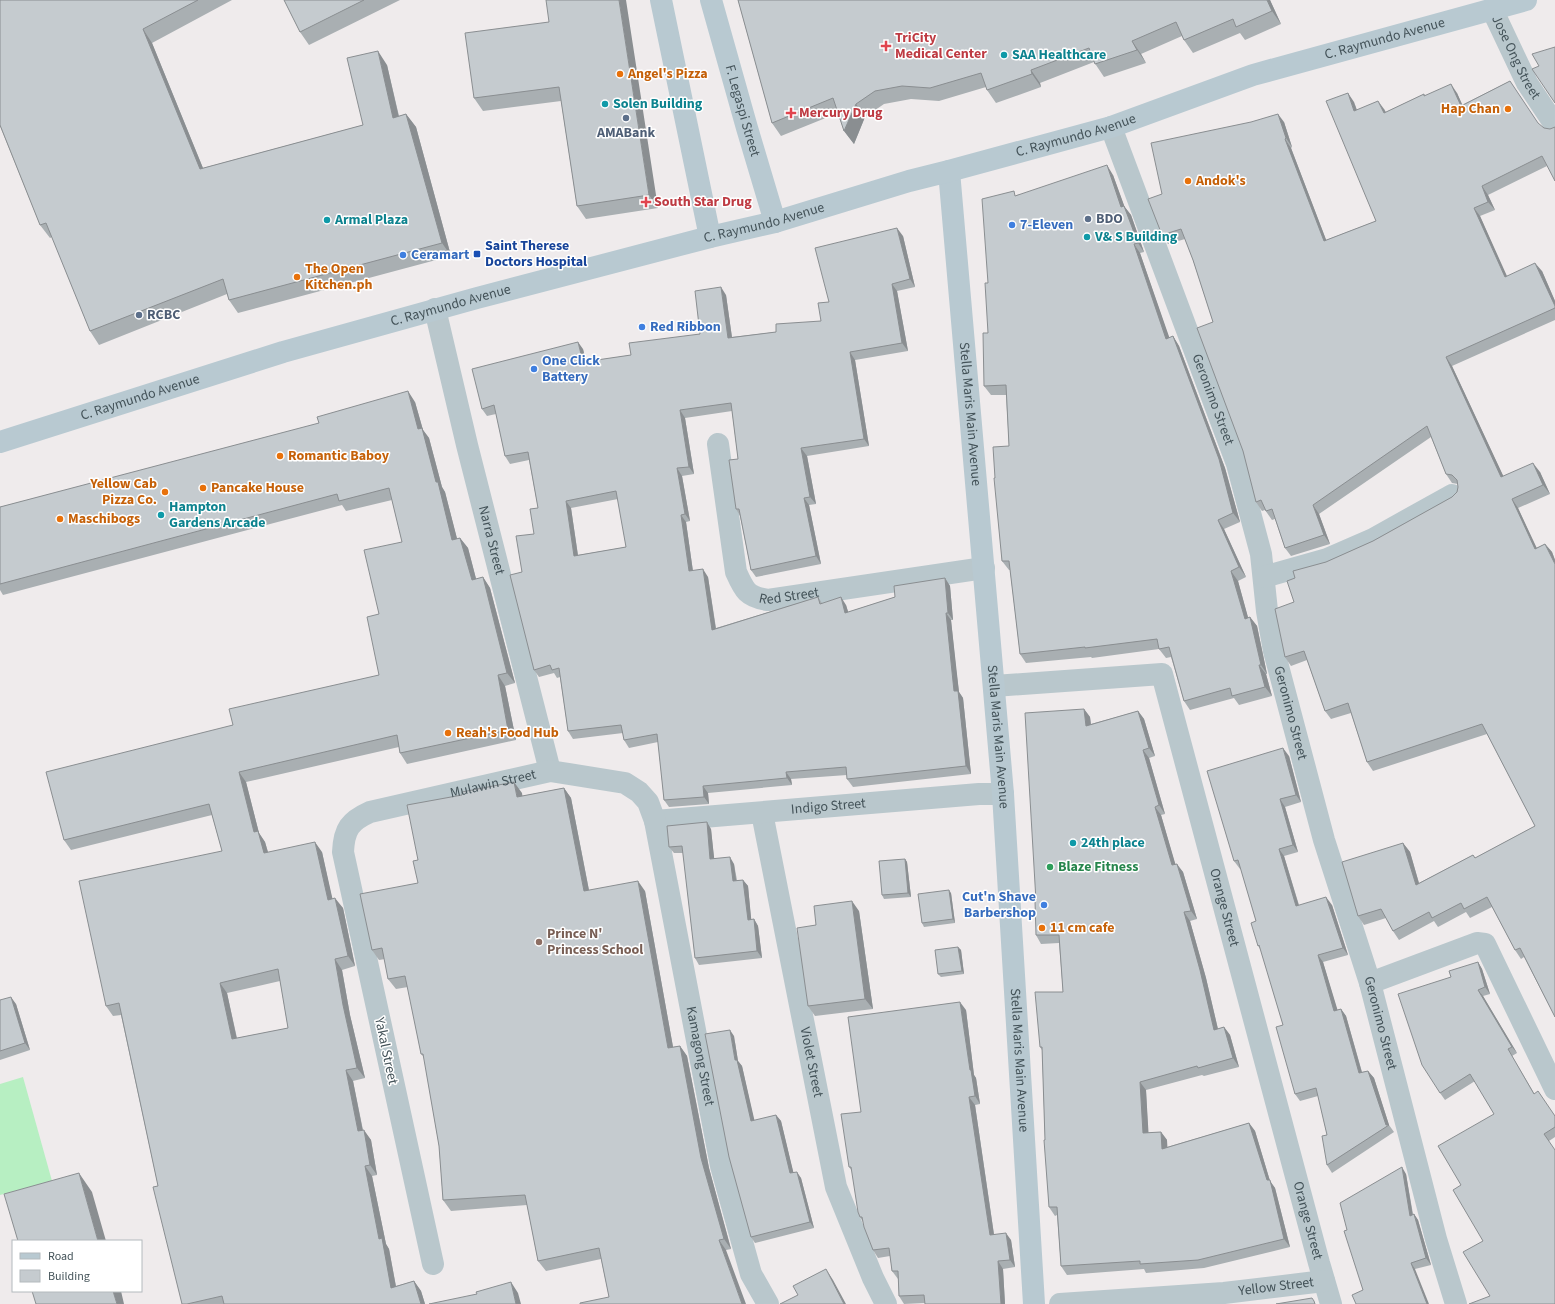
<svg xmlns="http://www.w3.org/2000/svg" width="1555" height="1304" font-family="'Source Sans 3',sans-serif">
	<rect width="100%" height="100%" fill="#efebec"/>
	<path fill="#b7efc2" d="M 23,1077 L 52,1181 L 0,1195 L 0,1084 Z"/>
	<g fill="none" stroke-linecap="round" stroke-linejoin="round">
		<g stroke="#b9c7cc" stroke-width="22">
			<path id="s1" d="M 1492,9 L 1527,83 L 1555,125"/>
			<path id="s2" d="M 1111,127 L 1237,464 L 1261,554 L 1267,611 L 1274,651 L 1324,840 L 1370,983 L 1436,1239 L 1456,1304"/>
			<path id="s3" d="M 435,309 L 467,445 L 550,771"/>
			<path id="s4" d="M 718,444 L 736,572 C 744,590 747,597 768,600 L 984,568"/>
			<path d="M 1264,577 L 1327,559 L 1373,539 L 1452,495"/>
			<path id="s5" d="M 994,686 L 1162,674 L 1319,1263 L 1331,1304"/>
			<path id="s6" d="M 762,813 L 836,1187 L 873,1278 L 886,1304"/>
			<path id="s7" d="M 655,821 L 979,794 L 1003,794"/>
			<path d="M 1370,983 L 1477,943 L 1485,944 L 1555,1089"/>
			<path id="s8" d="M 433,1264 L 343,852 C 344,829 350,821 370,812 L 550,771 L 625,783 L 639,792 L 648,802 L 655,821 L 721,1166 L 751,1274 L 768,1304"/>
			<path id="s9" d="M 1060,1304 L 1224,1293 L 1324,1281"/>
		</g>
		<g stroke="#b8c9d1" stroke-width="22">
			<path d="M 661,0 L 710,237"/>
			<path id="s10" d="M 711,0 L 747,128 L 775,222"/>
			<path id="s11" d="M 949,171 L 1003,794 L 1034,1304"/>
			<path id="s12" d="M 0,442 L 283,352 L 477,298 L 710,237 L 775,222 L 909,181 L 949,171 L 1111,127 L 1253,75 L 1526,0"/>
		</g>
	</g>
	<path fill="#a9afb2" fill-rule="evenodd" d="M 0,0 L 232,0 L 152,43 L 203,168 L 363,125 L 387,65 L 399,116 L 406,114 L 416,127 L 451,256 L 238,313 L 229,300 L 227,294 L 99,345 L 90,331 L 52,237 L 50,238 L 40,225 L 0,126 Z
		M 284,0 L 400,0 L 309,45 L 300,32 Z
		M 738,0 L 1270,0 L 1281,24 L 1245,40 L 1240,33 L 1193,53 L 1184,40 L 1182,36 L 1141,54 L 1146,63 L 1104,77 L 1094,62 L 1040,83 L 1041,87 L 996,103 L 987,90 L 986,87 L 939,101 L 911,99 L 884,104 L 865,117 L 854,144 L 844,131 L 838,113 L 781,136 L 772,123 Z
		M 549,22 L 658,208 L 586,219 L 577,206 L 561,101 L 483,111 L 474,98 Z
		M 1510,81 L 1547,166 L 1488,195 L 1495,210 L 1480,216 L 1506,276 L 1542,271 L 1555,301 L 1555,320 L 1452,366 L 1503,476 L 1540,472 L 1550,494 L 1518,508 L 1536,548 L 1545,544 L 1552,552 L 1555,560 L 1555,1017 L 1524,957 L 1521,959 L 1515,950 L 1492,907 L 1470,918 L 1466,912 L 1438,927 L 1434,921 L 1399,940 L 1393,931 L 1386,918 L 1364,925 L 1358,916 L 1403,843 L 1410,852 L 1419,883 L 1473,855 L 1475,858 L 1535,826 L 1487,734 L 1373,771 L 1367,762 L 1351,713 L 1331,719 L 1325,711 L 1307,660 L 1291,666 L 1285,657 L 1294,602 L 1295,578 L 1326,562 L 1373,541 L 1452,497 L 1457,492 L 1458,487 L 1458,484 L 1452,483 L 1446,474 L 1431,437 L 1319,514 L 1330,544 L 1291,556 L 1285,548 L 1275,519 L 1272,520 L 1265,510 L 1262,511 L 1256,502 L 1213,322 L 1193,260 L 1185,239 L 1168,244 L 1162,235 L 1162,194 L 1251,122 L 1284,122 L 1292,147 L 1291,148 L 1326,240 L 1376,221 L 1354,102 L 1357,110 L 1384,109 L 1386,112 L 1424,94 L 1425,96 L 1457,93 L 1462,105 Z
		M 1113,175 L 1124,206 L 1131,215 L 1144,252 L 1140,253 L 1169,338 L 1173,336 L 1179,346 L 1225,468 L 1240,522 L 1224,529 L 1246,577 L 1238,581 L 1248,618 L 1250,617 L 1257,626 L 1267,674 L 1266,674 L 1272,696 L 1239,705 L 1234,698 L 1190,710 L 1184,701 L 1171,657 L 1166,658 L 1159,649 L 1092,658 L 1091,657 L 1026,663 L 1020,654 L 1010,570 L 1009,570 L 1002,561 L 995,478 L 1009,446 L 1006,395 L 991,395 L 984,386 L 988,333 L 1017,195 Z
		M 903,236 L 915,287 L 897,291 L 908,351 L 855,360 L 869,446 L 807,456 L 816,504 L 809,505 L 821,564 L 756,577 L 751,570 L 740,516 L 736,509 L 738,459 L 732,411 L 685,418 L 694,474 L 682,476 L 690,521 L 686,522 L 693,571 L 708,577 L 716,628 L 818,597 L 822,603 L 846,605 L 848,612 L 895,597 L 945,578 L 950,586 L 953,620 L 951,620 L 956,669 L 959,692 L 963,698 L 971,774 L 853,787 L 847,779 L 847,775 L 791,779 L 792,785 L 708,793 L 709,804 L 669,807 L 664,800 L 658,742 L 629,748 L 624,740 L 623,733 L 573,739 L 568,731 L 560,677 L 557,678 L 554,673 L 539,677 L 534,670 L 522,572 L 534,534 L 538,508 L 529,460 L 510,464 L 505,456 L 496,414 L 487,416 L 482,409 L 583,349 L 586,362 L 631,355 L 700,334 L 726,295 L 732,337 L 776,332 L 821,321 L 829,302 ZM 618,499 L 626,547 L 578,555 L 571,508 Z
		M 415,402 L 423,430 L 429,438 L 442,487 L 445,492 L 457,539 L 460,538 L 468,548 L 476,579 L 483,577 L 490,588 L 515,683 L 505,686 L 516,740 L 407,764 L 400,753 L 399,747 L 246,782 L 259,833 L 265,842 L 268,852 L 322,852 L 332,899 L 343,908 L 355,966 L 342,970 L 350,1015 L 365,1078 L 353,1081 L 363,1130 L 371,1140 L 377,1175 L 372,1176 L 386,1244 L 389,1249 L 396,1286 L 414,1281 L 421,1291 L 425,1304 L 182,1304 L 158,1186 L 121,1015 L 113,1016 L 106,1006 L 222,851 L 212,815 L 71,850 L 64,840 L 233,725 L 379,675 L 379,614 L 402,542 L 392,500 L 346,511 L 342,505 L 3,595 L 0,590 L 0,507 ZM 280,981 L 288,1028 L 237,1038 L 227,993 Z
		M 1084,709 L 1090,717 L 1091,724 L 1138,711 L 1144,719 L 1155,756 L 1149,758 L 1165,814 L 1161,815 L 1175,864 L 1183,872 L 1197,919 L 1190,921 L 1206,978 L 1218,1029 L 1224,1027 L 1230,1035 L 1239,1067 L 1204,1076 L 1202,1075 L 1146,1090 L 1148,1133 L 1161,1132 L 1167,1140 L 1167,1147 L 1249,1123 L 1255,1131 L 1270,1181 L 1275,1188 L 1290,1247 L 1204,1268 L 1146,1273 L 1144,1269 L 1067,1275 L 1061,1266 L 1057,1215 L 1055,1216 L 1049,1207 L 1045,1140 L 1042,1050 L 1040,1047 L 1063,992 L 1059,943 L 1041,944 L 1036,935 L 1036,901 Z
		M 1289,756 L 1301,802 L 1285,807 L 1298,852 L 1284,856 L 1299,905 L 1332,905 L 1348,955 L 1323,962 L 1337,1010 L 1341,1009 L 1346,1016 L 1362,1072 L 1368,1071 L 1374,1078 L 1389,1125 L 1394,1132 L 1332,1173 L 1327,1165 L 1327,1135 L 1318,1096 L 1300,1101 L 1295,1094 L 1283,1025 L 1261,950 L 1258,946 L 1256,921 L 1241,869 L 1240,869 L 1234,861 Z
		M 564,788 L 571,798 L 589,890 L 645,891 L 673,1047 L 680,1046 L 687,1056 L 709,1168 L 731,1249 L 726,1250 L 609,1297 L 601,1259 L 546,1271 L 538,1261 L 527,1205 L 451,1211 L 443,1200 L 439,1146 L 424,1057 L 421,1054 L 408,987 L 396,989 L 388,979 L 385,959 L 379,960 L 372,950 L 418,883 L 418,860 L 522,793 L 522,796 Z
		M 711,829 L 714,859 L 734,864 L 737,880 L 743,880 L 748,886 L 751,920 L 754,919 L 758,926 L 762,958 L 699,965 L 695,958 L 683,853 L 674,853 L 669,847 Z
		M 905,859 L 907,862 L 911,897 L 884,899 L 882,895 Z
		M 951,893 L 955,923 L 924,927 L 922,923 Z
		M 859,911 L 873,1009 L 815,1016 L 808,1006 L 816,925 Z
		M 958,947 L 961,950 L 964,974 L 941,977 L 938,974 Z
		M 1478,962 L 1482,969 L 1490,994 L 1483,996 L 1517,1053 L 1512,1056 L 1534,1093 L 1555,1116 L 1555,1137 L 1549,1141 L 1490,1296 L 1483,1241 L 1461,1185 L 1494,1114 L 1475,1081 L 1445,1100 L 1440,1093 Z
		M 0,1000 L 16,1004 L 30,1050 L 0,1060 Z
		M 966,1010 L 974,1075 L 976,1078 L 980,1104 L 975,1105 L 994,1234 L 1011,1240 L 1015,1267 L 1003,1269 L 1005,1304 L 925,1304 L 925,1303 L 904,1304 L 899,1296 L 898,1279 L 892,1271 L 890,1256 L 878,1258 L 873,1250 L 863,1222 L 860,1217 L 852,1171 L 849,1167 L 861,1112 Z
		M 734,1036 L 738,1061 L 742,1066 L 754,1121 L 776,1115 L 781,1121 L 793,1172 L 801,1178 L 814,1228 L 755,1243 L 751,1237 Z
		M 1406,1174 L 1413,1214 L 1414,1214 L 1418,1220 L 1431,1265 L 1415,1269 L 1363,1290 L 1347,1230 Z"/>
	<path fill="#8a8e91" d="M 619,0 L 626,0 L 658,208 L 649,195 Z
		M 1267,0 L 1270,0 L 1281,24 L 1272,11 Z
		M 143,29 L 152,43 L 209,183 L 200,169 Z
		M 1132,41 L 1141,54 L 1146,63 L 1137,50 Z
		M 378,51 L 387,65 L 402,131 L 393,118 Z
		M 1031,70 L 1040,83 L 1041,87 L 1032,74 Z
		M 1451,84 L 1457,93 L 1467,115 L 1461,106 Z
		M 1348,93 L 1354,102 L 1360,120 L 1354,111 Z
		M 1378,101 L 1384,109 L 1390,122 L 1384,113 Z
		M 856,104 L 865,117 L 854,144 L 844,131 Z
		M 406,114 L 416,127 L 451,256 L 442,243 Z
		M 1278,114 L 1284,122 L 1292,147 L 1286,138 Z
		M 1285,139 L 1291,148 L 1330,250 L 1324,241 Z
		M 1107,165 L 1113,175 L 1128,216 L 1121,207 Z
		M 1482,186 L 1488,195 L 1495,210 L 1488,202 Z
		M 1124,206 L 1131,215 L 1144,252 L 1138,243 Z
		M 1474,208 L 1480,216 L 1511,285 L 1505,277 Z
		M 897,228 L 903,236 L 915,287 L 910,279 Z
		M 1134,244 L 1140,253 L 1173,348 L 1166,339 Z
		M 1535,263 L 1542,271 L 1555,301 L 1555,306 Z
		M 892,284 L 897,291 L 908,351 L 902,343 Z
		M 721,287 L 726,295 L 733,345 L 728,338 Z
		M 1173,336 L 1179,346 L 1225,468 L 1240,522 L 1233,513 Z
		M 578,342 L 583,349 L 588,370 L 583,362 Z
		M 850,352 L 855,360 L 869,446 L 864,439 Z
		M 1446,357 L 1452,366 L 1508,486 L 1501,477 Z
		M 408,391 L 415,402 L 423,430 L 429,438 L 442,487 L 445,492 L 460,550 L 452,540 L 436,482 L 418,429 Z
		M 680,410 L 685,418 L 694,474 L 689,467 Z
		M 801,448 L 807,456 L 816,504 L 810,497 Z
		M 1533,463 L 1540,472 L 1550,494 L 1543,485 Z
		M 677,468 L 682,476 L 690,521 L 685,514 Z
		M 804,498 L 809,505 L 821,564 L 816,556 Z
		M 1512,499 L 1518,508 L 1541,557 L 1535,549 Z
		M 566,501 L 571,508 L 579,563 L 574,556 Z
		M 1313,505 L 1319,514 L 1330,544 L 1324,535 Z
		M 681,515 L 686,522 L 694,579 L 689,571 Z
		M 1218,520 L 1224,529 L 1246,577 L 1239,567 Z
		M 460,538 L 468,548 L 479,590 L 472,580 Z
		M 1545,544 L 1552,552 L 1555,560 L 1555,564 Z
		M 703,569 L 708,577 L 717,637 L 712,630 Z
		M 1231,571 L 1238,581 L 1251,628 L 1245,619 Z
		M 483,577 L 490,588 L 515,683 L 507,673 Z
		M 945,578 L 950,586 L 953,620 L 948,613 Z
		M 841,597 L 846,605 L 851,621 L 845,613 Z
		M 946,613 L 951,620 L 959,692 L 963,698 L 971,774 L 966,766 L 954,691 Z
		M 1250,617 L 1257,626 L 1267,674 L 1261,665 Z
		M 1259,665 L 1266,674 L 1272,696 L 1265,687 Z
		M 498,675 L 505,686 L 516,740 L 508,730 Z
		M 1084,709 L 1090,717 L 1092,734 L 1086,726 Z
		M 1138,711 L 1144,719 L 1155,756 L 1149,748 Z
		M 1283,748 L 1289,756 L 1301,802 L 1296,795 Z
		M 1143,750 L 1149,758 L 1165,814 L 1159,805 Z
		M 239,772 L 246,782 L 259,833 L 265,842 L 271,863 L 264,853 L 254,832 Z
		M 786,772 L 791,779 L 792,785 L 787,778 Z
		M 514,782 L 522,793 L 524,807 L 517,797 Z
		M 703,786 L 708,793 L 709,804 L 704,797 Z
		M 564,788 L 571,798 L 591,901 L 584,891 Z
		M 1280,799 L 1285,807 L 1298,852 L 1293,845 Z
		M 1155,807 L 1161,815 L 1178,873 L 1172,865 Z
		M 707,822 L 711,829 L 715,866 L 710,859 Z
		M 315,842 L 322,852 L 335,910 L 328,900 Z
		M 1403,843 L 1410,852 L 1422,894 L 1416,885 Z
		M 1279,849 L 1284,856 L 1301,913 L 1296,906 Z
		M 730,857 L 734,864 L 737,887 L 733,881 Z
		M 905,859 L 907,862 L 911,897 L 908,893 Z
		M 1177,864 L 1183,872 L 1197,919 L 1191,911 Z
		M 743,880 L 748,886 L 752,927 L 748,920 Z
		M 638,881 L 645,891 L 675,1058 L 668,1048 Z
		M 949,890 L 951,893 L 955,923 L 953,919 Z
		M 1326,897 L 1332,905 L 1348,955 L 1343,948 Z
		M 335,898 L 343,908 L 355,966 L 348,956 Z
		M 852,901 L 859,911 L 873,1009 L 865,999 Z
		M 1184,912 L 1190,921 L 1206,978 L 1220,1038 L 1214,1030 Z
		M 754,919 L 758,926 L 762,958 L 757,951 Z
		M 958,947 L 961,950 L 964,974 L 962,971 Z
		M 1318,955 L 1323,962 L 1340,1018 L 1334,1011 Z
		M 335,959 L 342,970 L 350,1015 L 365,1078 L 357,1068 L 343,1005 Z
		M 1478,962 L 1482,969 L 1490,994 L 1485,987 Z
		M 220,983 L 227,993 L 239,1049 L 232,1039 Z
		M 1478,990 L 1483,996 L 1517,1053 L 1512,1047 Z
		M 11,997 L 16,1004 L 30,1050 L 25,1043 Z
		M 960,1002 L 966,1010 L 974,1075 L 976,1078 L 980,1104 L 975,1096 L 970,1070 Z
		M 1341,1009 L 1346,1016 L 1364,1080 L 1359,1073 Z
		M 1224,1027 L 1230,1035 L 1239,1067 L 1233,1058 Z
		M 730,1030 L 734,1036 L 738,1061 L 742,1066 L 756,1127 L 751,1121 L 735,1060 Z
		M 680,1046 L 687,1056 L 709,1168 L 731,1249 L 724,1239 L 701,1158 Z
		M 346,1070 L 353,1081 L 365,1142 L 358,1131 Z
		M 1368,1071 L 1374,1078 L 1389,1125 L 1386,1125 Z
		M 1140,1082 L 1146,1090 L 1149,1141 L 1143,1133 Z
		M 969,1097 L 975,1105 L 995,1242 L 990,1235 Z
		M 776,1115 L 781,1121 L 795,1179 L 790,1173 Z
		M 1249,1123 L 1255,1131 L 1270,1181 L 1275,1188 L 1290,1247 L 1284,1239 Z
		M 364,1130 L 371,1140 L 377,1175 L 370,1165 Z
		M 1161,1132 L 1167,1140 L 1168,1157 L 1162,1149 Z
		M 365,1166 L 372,1176 L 386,1244 L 389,1249 L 398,1298 L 391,1288 L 379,1239 Z
		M 1402,1167 L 1406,1174 L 1414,1223 L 1410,1216 Z
		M 797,1172 L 801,1178 L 814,1228 L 810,1222 Z
		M 79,1173 L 92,1192 L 106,1241 L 98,1241 Z
		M 1414,1214 L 1418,1220 L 1431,1265 L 1426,1258 Z
		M 1006,1233 L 1011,1240 L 1015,1267 L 1010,1260 Z
		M 719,1240 L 726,1250 L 746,1304 L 742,1304 Z
		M 998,1261 L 1003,1269 L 1005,1304 L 1001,1304 Z
		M 1411,1263 L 1415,1269 L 1429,1304 L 1427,1304 Z
		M 826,1269 L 833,1280 L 846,1304 L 844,1304 Z
		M 414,1281 L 421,1291 L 425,1304 L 421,1304 Z
		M 511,1282 L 518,1293 L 521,1304 L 516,1304 Z
		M 113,1291 L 121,1291 L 124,1304 L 117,1304 Z"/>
	<path fill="#c5cbcf" stroke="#8a8e91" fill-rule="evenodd" d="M 0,0 L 198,0 L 143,29 L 200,169 L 363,125 L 347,58 L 378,51 L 393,118 L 406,114 L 442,243 L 229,300 L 223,279 L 90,331 L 46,223 L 40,225 L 0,125 Z
		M 284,0 L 364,0 L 300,32 Z
		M 546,0 L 619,0 L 649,195 L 577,206 L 559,87 L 474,98 L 465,33 L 549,22 Z
		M 738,0 L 1267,0 L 1272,11 L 1236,27 L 1233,19 L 1184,40 L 1176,22 L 1132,41 L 1137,50 L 1095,64 L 1089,48 L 1031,70 L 1032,74 L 987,90 L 981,73 L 930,88 L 902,86 L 875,91 L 856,104 L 844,131 L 833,98 L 772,123 Z
		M 1555,47 L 1555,103 L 1532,69 L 1539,66 L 1532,54 Z
		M 1510,81 L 1538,123 L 1544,128 L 1550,129 L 1555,127 L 1555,181 L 1542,156 L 1482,186 L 1488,202 L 1474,208 L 1505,277 L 1535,263 L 1555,306 L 1555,308 L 1446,357 L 1501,477 L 1533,463 L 1543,485 L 1512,499 L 1535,549 L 1545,544 L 1555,564 L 1555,1017 L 1520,948 L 1515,950 L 1487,897 L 1464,909 L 1461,903 L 1432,918 L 1429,912 L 1393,931 L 1381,909 L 1358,916 L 1342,862 L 1403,843 L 1416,885 L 1473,855 L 1475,858 L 1535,826 L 1482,724 L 1367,762 L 1348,703 L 1325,711 L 1304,651 L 1285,657 L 1275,609 L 1294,602 L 1287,581 L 1295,578 L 1293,571 L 1326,562 L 1373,541 L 1452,497 L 1457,492 L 1458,487 L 1457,480 L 1452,475 L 1446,474 L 1427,426 L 1313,505 L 1324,535 L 1285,548 L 1272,509 L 1266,511 L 1261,500 L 1256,502 L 1243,451 L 1197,328 L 1213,322 L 1193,260 L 1181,229 L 1162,235 L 1148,199 L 1162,194 L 1151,143 L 1251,122 L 1278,114 L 1286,138 L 1285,139 L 1324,241 L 1376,221 L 1326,101 L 1348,93 L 1354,111 L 1378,101 L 1384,113 L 1424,94 L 1424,96 L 1451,84 L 1461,106 Z
		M 1107,165 L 1121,207 L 1124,206 L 1138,243 L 1134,244 L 1166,339 L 1173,336 L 1219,459 L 1233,513 L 1218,520 L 1239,567 L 1231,571 L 1245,619 L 1250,617 L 1261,665 L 1259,665 L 1265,687 L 1232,696 L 1230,688 L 1184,701 L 1169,647 L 1159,649 L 1157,639 L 1085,648 L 1085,647 L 1020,654 L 1009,561 L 1002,561 L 994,478 L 995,478 L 993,447 L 1009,446 L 1006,385 L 984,386 L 983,333 L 988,333 L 985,283 L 988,283 L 982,199 L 1014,191 L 1015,196 Z
		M 897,228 L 910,279 L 892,284 L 902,343 L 850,352 L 864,439 L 801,448 L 810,497 L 804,498 L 816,556 L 751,570 L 739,509 L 736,509 L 729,460 L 738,459 L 731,403 L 680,410 L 689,467 L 677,468 L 685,514 L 681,515 L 689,571 L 703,569 L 712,630 L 818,597 L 820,604 L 841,597 L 845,613 L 895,597 L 894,586 L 945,578 L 948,613 L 946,613 L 951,662 L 954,691 L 958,691 L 966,766 L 847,779 L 846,767 L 786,772 L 787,778 L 703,786 L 704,797 L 664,800 L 657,734 L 624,740 L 621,725 L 568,731 L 559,668 L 552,670 L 550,665 L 534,670 L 510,575 L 522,572 L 516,536 L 534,534 L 530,509 L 538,508 L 528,452 L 505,456 L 494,405 L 482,409 L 472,369 L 578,342 L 583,362 L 631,355 L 629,343 L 700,334 L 695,291 L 721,287 L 728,338 L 776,332 L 776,324 L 821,321 L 818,303 L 829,302 L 815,248 ZM 616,491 L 626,547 L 574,556 L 566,501 Z
		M 408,391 L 418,429 L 422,428 L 436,482 L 438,482 L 452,540 L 460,538 L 472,580 L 483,577 L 507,673 L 498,675 L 508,730 L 400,753 L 397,735 L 239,772 L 254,832 L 258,831 L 264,853 L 315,842 L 328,900 L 335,898 L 348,956 L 335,959 L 343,1005 L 357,1068 L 346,1070 L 358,1131 L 364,1130 L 370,1165 L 365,1166 L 379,1239 L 382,1238 L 391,1288 L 414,1281 L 421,1304 L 224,1304 L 222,1296 L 187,1304 L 182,1304 L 153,1187 L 158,1186 L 119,1003 L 106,1006 L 79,881 L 222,851 L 209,804 L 64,840 L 46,772 L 233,725 L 229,709 L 379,675 L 367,617 L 379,614 L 364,550 L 402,542 L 389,488 L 339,501 L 337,494 L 0,584 L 0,507 L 319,423 L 317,417 ZM 278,969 L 288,1028 L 232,1039 L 220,983 Z
		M 1084,709 L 1086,726 L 1138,711 L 1149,748 L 1143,750 L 1159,805 L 1155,807 L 1172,865 L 1177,864 L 1191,911 L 1184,912 L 1200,970 L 1214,1030 L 1224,1027 L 1233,1058 L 1198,1068 L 1197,1066 L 1140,1082 L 1143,1133 L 1161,1132 L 1162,1149 L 1249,1123 L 1267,1180 L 1270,1180 L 1284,1239 L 1198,1260 L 1140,1264 L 1140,1261 L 1061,1266 L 1057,1207 L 1049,1207 L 1044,1140 L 1045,1140 L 1042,1047 L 1040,1047 L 1035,992 L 1063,992 L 1059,935 L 1036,935 L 1035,901 L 1036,901 L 1025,713 Z
		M 1283,748 L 1296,795 L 1280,799 L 1293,845 L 1279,849 L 1296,906 L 1326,897 L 1343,948 L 1318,955 L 1334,1011 L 1341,1009 L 1359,1073 L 1368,1071 L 1386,1125 L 1389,1125 L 1327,1165 L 1322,1136 L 1327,1135 L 1316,1088 L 1295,1094 L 1276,1027 L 1283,1025 L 1259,945 L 1258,946 L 1251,923 L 1256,921 L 1238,860 L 1234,861 L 1207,771 Z
		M 514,782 L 517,797 L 564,788 L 584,891 L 638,881 L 668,1048 L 680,1046 L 701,1158 L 724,1239 L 719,1240 L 742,1304 L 580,1304 L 580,1303 L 609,1297 L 599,1248 L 538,1261 L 525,1195 L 443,1200 L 439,1146 L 423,1054 L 421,1054 L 405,976 L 388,979 L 382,948 L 372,950 L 360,894 L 418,883 L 413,861 L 418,860 L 407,805 L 462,795 L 462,792 Z
		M 707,822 L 710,859 L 730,857 L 733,881 L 743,880 L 748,920 L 754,919 L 757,951 L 695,958 L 682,846 L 669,847 L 667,826 Z
		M 905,859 L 908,893 L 882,895 L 879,861 Z
		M 949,890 L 953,919 L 922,923 L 918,894 Z
		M 852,901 L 865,999 L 808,1006 L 797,928 L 816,925 L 814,906 Z
		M 958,947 L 962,971 L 938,974 L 935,950 Z
		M 1478,962 L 1485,987 L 1478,990 L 1512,1047 L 1508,1049 L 1534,1094 L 1538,1091 L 1555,1116 L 1555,1127 L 1544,1134 L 1555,1150 L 1555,1304 L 1469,1304 L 1490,1296 L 1463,1252 L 1483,1241 L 1453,1190 L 1461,1185 L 1438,1146 L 1494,1114 L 1470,1074 L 1440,1093 L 1422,1065 L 1398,994 L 1451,977 L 1449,971 Z
		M 11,997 L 25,1043 L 0,1051 L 0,1000 Z
		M 960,1002 L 970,1070 L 971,1070 L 975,1096 L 969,1097 L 990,1235 L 1006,1233 L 1010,1260 L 998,1261 L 1001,1304 L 925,1304 L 924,1295 L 899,1296 L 898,1271 L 892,1271 L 889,1248 L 873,1250 L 864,1227 L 862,1217 L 860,1217 L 858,1212 L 851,1167 L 849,1167 L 841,1114 L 861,1112 L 848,1017 Z
		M 730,1030 L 735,1060 L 737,1060 L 751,1121 L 776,1115 L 790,1173 L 797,1172 L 810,1222 L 751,1237 L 729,1157 L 705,1034 Z
		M 1402,1167 L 1410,1216 L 1414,1214 L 1426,1258 L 1411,1263 L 1427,1304 L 1356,1304 L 1352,1295 L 1363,1290 L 1344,1231 L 1347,1230 L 1340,1203 Z
		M 79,1173 L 98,1241 L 18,1241 L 4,1194 Z
		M 826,1269 L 844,1304 L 780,1304 L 798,1295 L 793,1286 Z
		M 511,1282 L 516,1304 L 429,1304 L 477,1294 L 476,1292 Z
		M 32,1291 L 113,1291 L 117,1304 L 36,1304 Z
		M 1312,1298 L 1314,1301 L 1315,1304 L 1276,1304 Z"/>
	<g fill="#e0444e" stroke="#fff" stroke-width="1.5">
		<path d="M884 40h4v4h4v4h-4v4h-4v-4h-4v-4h4z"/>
		<path d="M789 107h4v4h4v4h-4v4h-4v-4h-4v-4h4z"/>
		<path d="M644 196h4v4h4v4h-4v4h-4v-4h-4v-4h4z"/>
	</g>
	<g fill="#0f9aa8" stroke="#fff" stroke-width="1.5">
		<circle cx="1004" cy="55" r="4"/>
		<circle cx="605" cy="104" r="4"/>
		<circle cx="327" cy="220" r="4"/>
		<circle cx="1087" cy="237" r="4"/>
		<circle cx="161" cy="515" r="4"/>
		<circle cx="1073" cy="843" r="4"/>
	</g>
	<g fill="#e8710a" stroke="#fff" stroke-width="1.5">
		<circle cx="620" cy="74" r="4"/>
		<circle cx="1508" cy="109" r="4"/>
		<circle cx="1188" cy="181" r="4"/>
		<circle cx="297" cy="277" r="4"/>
		<circle cx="280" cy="456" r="4"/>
		<circle cx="203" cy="488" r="4"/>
		<circle cx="165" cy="492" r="4"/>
		<circle cx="60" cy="519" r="4"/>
		<circle cx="448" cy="733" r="4"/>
		<circle cx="1042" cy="928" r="4"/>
	</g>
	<g fill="#5c6f8a" stroke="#fff" stroke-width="1.5">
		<circle cx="626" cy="118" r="4"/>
		<circle cx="1088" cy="219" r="4"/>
		<circle cx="139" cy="315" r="4"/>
	</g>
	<g fill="#3f7fe0" stroke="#fff" stroke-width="1.5">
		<circle cx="1012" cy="225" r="4"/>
		<circle cx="403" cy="255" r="4"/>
		<circle cx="642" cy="327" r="4"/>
		<circle cx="534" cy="369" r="4"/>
		<circle cx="1044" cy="905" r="4"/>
	</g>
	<rect fill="#1a4fb4" stroke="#fff" stroke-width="1.5" x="473" y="250" width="8" height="8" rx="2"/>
	<circle fill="#2e9e5b" stroke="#fff" stroke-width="1.5" cx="1050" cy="867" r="4"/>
	<circle fill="#8d6e63" stroke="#fff" stroke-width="1.5" cx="539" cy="942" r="4"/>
	<g text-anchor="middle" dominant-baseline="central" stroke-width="3" stroke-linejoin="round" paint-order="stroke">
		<g font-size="14" font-weight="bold" fill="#be3a42" stroke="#fff" text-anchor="start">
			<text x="895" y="38">TriCity<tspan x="895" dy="16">Medical Center</tspan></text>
			<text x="799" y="113">Mercury Drug</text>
			<text x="654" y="202">South Star Drug</text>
		</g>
		<g font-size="14" fill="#445359" stroke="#fff">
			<text stroke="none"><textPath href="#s12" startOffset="1443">C. Raymundo Avenue</textPath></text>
			<text stroke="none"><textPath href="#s1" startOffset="54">Jose Ong Street</textPath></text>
			<text stroke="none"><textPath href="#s10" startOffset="115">F. Legaspi Street</textPath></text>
			<text stroke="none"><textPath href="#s12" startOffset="1119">C. Raymundo Avenue</textPath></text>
			<text stroke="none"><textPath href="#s12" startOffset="795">C. Raymundo Avenue</textPath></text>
			<text stroke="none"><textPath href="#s12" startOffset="471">C. Raymundo Avenue</textPath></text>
			<text stroke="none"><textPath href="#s12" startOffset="147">C. Raymundo Avenue</textPath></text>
			<text stroke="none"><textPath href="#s2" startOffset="291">Geronimo Street</textPath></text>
			<text stroke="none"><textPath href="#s11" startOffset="244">Stella Maris Main Avenue</textPath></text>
			<text stroke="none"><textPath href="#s3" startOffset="238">Narra Street</textPath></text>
			<text stroke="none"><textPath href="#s4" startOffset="196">Red Street</textPath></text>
			<text stroke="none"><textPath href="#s2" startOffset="615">Geronimo Street</textPath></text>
			<text stroke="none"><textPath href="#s11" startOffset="568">Stella Maris Main Avenue</textPath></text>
			<text stroke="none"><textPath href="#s8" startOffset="600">Mulawin Street</textPath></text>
			<text stroke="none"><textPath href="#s7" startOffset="174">Indigo Street</textPath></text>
			<text stroke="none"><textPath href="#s5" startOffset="410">Orange Street</textPath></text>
			<text stroke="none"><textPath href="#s2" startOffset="938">Geronimo Street</textPath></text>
			<text transform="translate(386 1051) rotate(78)">Yakal Street</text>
			<text stroke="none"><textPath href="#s8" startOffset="1024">Kamagong Street</textPath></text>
			<text stroke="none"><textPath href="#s11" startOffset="892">Stella Maris Main Avenue</textPath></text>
			<text stroke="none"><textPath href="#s6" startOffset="254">Violet Street</textPath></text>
			<text stroke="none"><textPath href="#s5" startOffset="734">Orange Street</textPath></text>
			<text stroke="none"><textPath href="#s9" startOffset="217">Yellow Street</textPath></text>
		</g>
		<g font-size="14" font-weight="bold" fill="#0d838f" stroke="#fff" text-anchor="start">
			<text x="1012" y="55">SAA Healthcare</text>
			<text x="613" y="104">Solen Building</text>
			<text x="335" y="220">Armal Plaza</text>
			<text x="1095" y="237">V&amp; S Building</text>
			<text x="169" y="507">Hampton<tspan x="169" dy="16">Gardens Arcade</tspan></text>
			<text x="1081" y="843">24th place</text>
		</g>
		<g font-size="14" font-weight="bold" fill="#c56008" stroke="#fff" text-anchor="start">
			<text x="628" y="74">Angel's Pizza</text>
			<text x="1500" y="109" text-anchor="end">Hap Chan</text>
			<text x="1196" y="181">Andok's</text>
			<text x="305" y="269">The Open<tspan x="305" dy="16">Kitchen.ph</tspan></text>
			<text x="288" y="456">Romantic Baboy</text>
			<text x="157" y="484" text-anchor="end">Yellow Cab<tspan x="157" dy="16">Pizza Co.</tspan></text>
			<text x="211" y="488">Pancake House</text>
			<text x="68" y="519">Maschibogs</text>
			<text x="456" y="733">Reah's Food Hub</text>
			<text x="1050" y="928">11 cm cafe</text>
		</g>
		<g font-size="14" font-weight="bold" fill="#4e5e75" stroke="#fff" text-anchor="start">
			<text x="626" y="133" text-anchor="middle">AMABank</text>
			<text x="1096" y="219">BDO</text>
			<text x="147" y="315">RCBC</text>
		</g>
		<g font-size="14" font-weight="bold" fill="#366cbe" stroke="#fff" text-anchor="start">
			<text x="1020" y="225">7-Eleven</text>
			<text x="411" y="255">Ceramart</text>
			<text x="650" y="327">Red Ribbon</text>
			<text x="542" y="361">One Click<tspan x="542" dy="16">Battery</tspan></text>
			<text x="1036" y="897" text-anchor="end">Cut'n Shave<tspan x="1036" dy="16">Barbershop</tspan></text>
		</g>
		<g font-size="14" font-weight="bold" fill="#164399" stroke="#fff" text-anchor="start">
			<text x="485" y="246">Saint Therese<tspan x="485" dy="16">Doctors Hospital</tspan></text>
		</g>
		<g font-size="14" font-weight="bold" fill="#27864d" stroke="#fff" text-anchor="start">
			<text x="1058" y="867">Blaze Fitness</text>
		</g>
		<g font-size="14" font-weight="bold" fill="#785e54" stroke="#fff" text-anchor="start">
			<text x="547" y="934">Prince N'<tspan x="547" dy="16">Princess School</tspan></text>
		</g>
	</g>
	<rect x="12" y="1240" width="130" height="52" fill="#ffffff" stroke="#b4babd"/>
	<rect x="20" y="1253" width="20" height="6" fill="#b8c9d1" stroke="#b4babd"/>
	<text x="48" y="1260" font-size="12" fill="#445359">Road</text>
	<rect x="20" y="1270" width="20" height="12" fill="#c5cbcf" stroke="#b4babd"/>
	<text x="48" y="1280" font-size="12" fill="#445359">Building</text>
</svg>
